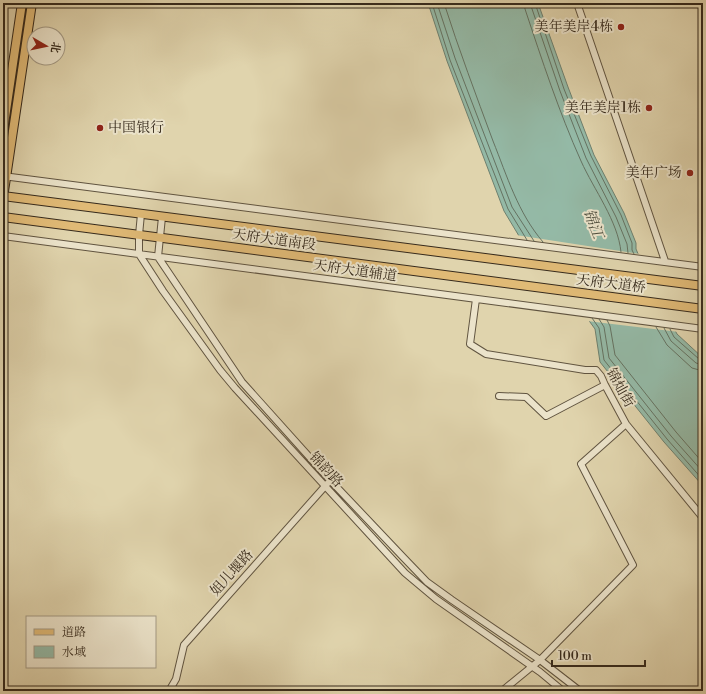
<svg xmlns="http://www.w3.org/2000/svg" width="706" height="694" font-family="'Libre Bodoni','Noto Serif SC',serif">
	<rect width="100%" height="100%" fill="#e0d4ad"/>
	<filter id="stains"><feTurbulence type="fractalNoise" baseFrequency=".005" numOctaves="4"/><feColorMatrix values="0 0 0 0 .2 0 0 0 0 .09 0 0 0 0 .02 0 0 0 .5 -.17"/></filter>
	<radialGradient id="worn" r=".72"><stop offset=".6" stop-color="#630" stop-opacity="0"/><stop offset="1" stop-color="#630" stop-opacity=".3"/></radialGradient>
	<path fill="#94b9a6" stroke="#6e806f" d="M 428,3 L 538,3 L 568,87 L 594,155 L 624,213 L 636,243 L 636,249 L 654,291 L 677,334 L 703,358 L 703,486 L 664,442 L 600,362 L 595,329 L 559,279 L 522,241 L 504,211 L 447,61 Z"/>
	<path fill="#e0d4ad" d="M 516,235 L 640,254 L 656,290 L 679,332 L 587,321 L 558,281 L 533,257 Z"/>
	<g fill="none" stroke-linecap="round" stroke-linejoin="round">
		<path stroke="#657261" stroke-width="1" d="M 432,3 L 450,60 L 508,209 L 527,240
			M 437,3 L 455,58 L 512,207 L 534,241
			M 444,3 C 459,50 476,95 493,141 C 507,176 518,213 543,242
			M 524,3 L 525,9 C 542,60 559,112 581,161 C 594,190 618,221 621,252
			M 530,3 L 560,91 L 586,158 L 616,217 L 627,244 L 628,253
			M 535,3 L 564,89 L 591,156 L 621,215 L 632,243 L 632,250 L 634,254
			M 592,318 L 599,328 L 604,360 L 667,439 L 703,480
			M 599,319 L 604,327 L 609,358 L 671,436 L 703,472
			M 607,320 L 610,326 L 615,355 L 676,432 L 703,463
			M 656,327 L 667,345 L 692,368 L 703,371
			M 664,328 L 671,341 L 696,363 L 703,365
			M 670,329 L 674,337 L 699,359 L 703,360"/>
		<defs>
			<path id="minor" d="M 577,3 L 665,261
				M 3,176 L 703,267
				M 141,214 L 139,235 L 139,254 L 163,291 L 220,370 L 235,388 L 405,573 L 436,599 L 540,672 L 563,691
				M 162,217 L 158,257 L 242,382 L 330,480 L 403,557 L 427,582 L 452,600 L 540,660 L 580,691
				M 3,236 L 703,329
				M 476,299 L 470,344 L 486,354 L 585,370 L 596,370 L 601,376 L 605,385 L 626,424 L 703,518
				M 499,396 L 526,397 L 546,416 L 605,385
				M 169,691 L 176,679 L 184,645 L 327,484
				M 502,691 L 540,660 L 633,565 L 581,464 L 626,424"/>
			<path id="major" d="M 3,131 L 22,3
				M 3,196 L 703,286
				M 3,198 L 32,3
				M 3,217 L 703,309"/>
		</defs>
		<use href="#minor" stroke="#605440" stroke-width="8"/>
		<use href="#major" stroke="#362a1c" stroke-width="10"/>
		<use href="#minor" stroke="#ebe3ca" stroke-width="6"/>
		<use href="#major" stroke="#e0ba76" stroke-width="8"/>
	</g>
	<g fill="#8f2418" stroke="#ebe3ca" stroke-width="1.5">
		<circle cx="621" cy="27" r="4"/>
		<circle cx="649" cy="108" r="4"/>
		<circle cx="100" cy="128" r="4"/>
		<circle cx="690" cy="173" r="4"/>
	</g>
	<g text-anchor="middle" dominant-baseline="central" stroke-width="4" stroke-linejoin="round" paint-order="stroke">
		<g font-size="14" fill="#362a1c" stroke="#ebe3ca" text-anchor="end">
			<text x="613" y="27">美年美岸4栋</text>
			<text x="641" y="108">美年美岸1栋</text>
			<text x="108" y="128" text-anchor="start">中国银行</text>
			<text x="682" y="173">美年广场</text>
		</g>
		<g font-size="14" fill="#362a1c" stroke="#ebe3ca">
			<text transform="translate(274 240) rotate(8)">天府大道南段</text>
			<text transform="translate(355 271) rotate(8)">天府大道辅道</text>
			<text transform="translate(611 284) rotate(7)">天府大道桥</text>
			<text transform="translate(620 388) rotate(61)">锦灿街</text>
			<text transform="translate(326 470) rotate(47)">锦韵路</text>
			<text transform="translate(232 573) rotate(-48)">姐儿堰路</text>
		</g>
		<g font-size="15" font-style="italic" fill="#4e4e3e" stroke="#ebe3ca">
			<text transform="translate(593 224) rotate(69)">锦江</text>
		</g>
	</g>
	<rect width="706" height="694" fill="none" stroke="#e0d4ad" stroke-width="16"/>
	<rect x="4" y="4" width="698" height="686" fill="none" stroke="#362a1c" stroke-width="2"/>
	<rect x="8" y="8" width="690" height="678" fill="none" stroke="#362a1c"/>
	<rect x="26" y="616" width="130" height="52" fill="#ebe3ca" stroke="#a39984"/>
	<rect x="34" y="629" width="20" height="6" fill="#e0ba76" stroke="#a39984"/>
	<text x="62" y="636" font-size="12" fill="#362a1c">道路</text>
	<rect x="34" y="646" width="20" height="12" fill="#94b9a6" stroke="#a39984"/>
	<text x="62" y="656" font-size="12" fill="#362a1c">水域</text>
	<g transform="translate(46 46) rotate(99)"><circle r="19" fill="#ebe3ca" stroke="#a39984"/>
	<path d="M0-3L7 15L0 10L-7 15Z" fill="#8f2418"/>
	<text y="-6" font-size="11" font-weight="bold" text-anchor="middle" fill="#362a1c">北</text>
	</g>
	<path d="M552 660v6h93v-6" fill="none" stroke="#362a1c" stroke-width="2"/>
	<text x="558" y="660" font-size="12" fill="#362a1c" stroke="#ebe3ca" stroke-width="3" paint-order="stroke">100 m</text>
	<rect width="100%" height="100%" filter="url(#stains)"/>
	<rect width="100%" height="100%" fill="url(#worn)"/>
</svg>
